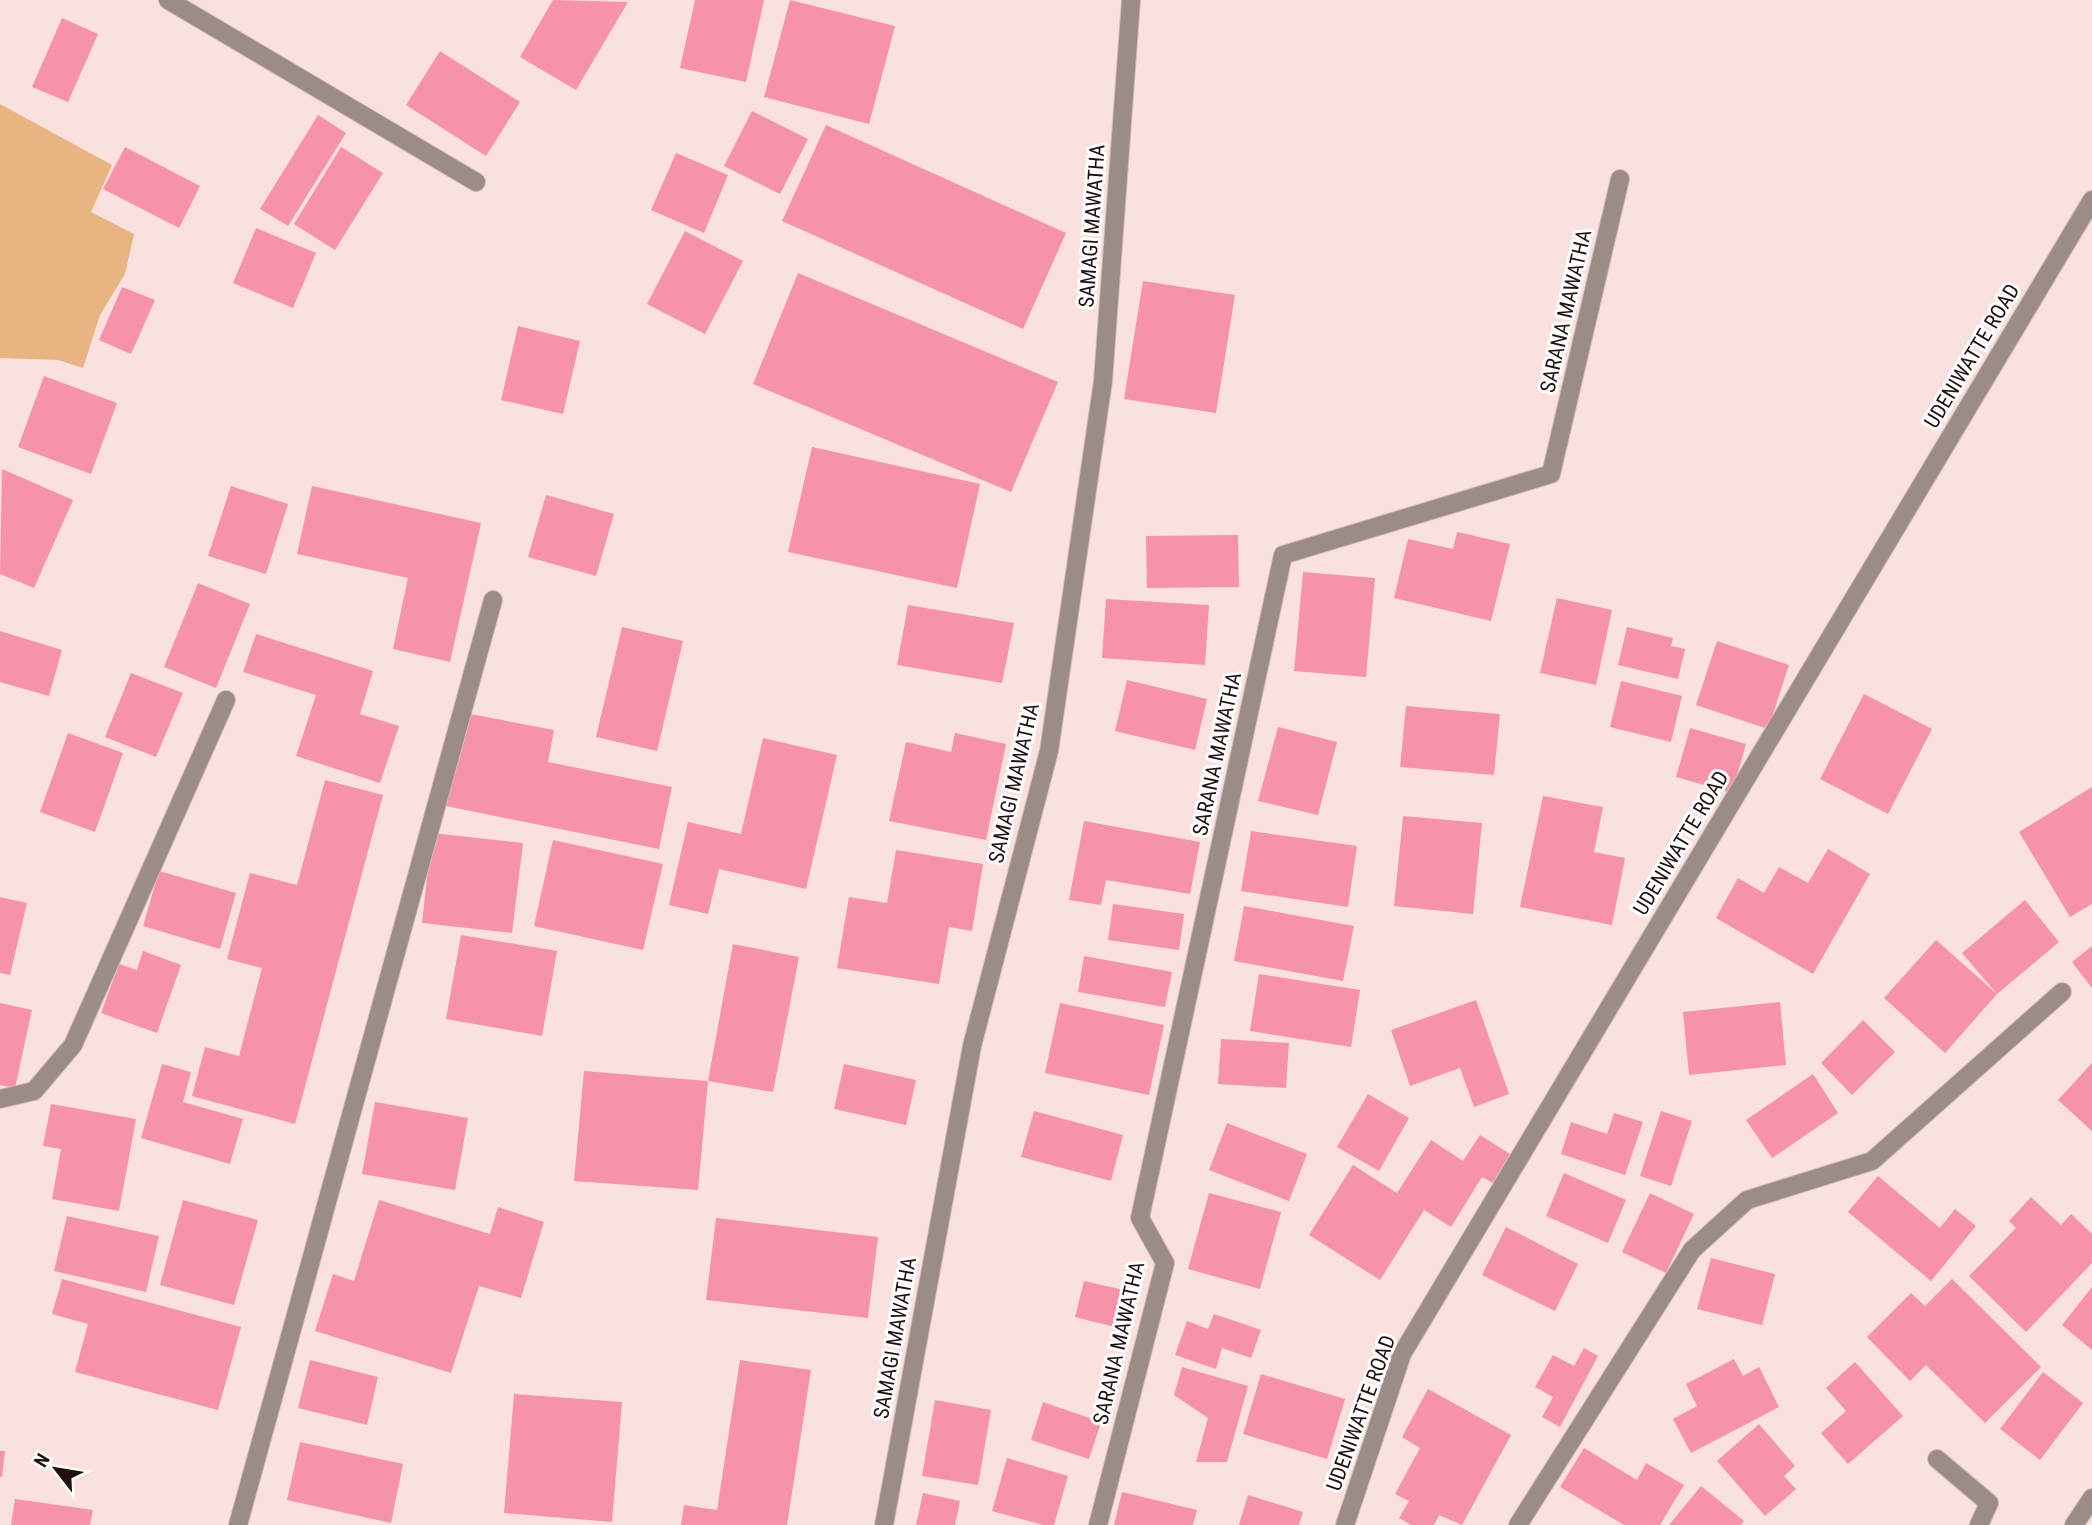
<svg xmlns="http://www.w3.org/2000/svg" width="2092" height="1525" font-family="'Roboto Condensed',sans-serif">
	<rect width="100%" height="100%" fill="#fae1de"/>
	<path fill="#e8b582" d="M 0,104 L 112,165 L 91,212 L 134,234 L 125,274 L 100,315 L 83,368 L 58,360 L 0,358 Z"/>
	<path fill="#f793a8" d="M 553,0 L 628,2 L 576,90 L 520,57 Z
		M 695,0 L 764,0 L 746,82 L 680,68 Z
		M 790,0 L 895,26 L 869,124 L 764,97 Z
		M 62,18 L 98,34 L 68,102 L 32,87 Z
		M 440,51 L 520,102 L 486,156 L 406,105 Z
		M 752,111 L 808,139 L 780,194 L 724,166 Z
		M 318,115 L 346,133 L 288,226 L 260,209 Z
		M 826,125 L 1066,233 L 1023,329 L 782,221 Z
		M 125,147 L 200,186 L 179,228 L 103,189 Z
		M 341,147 L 383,173 L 335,250 L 294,224 Z
		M 676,153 L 728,175 L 704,233 L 651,210 Z
		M 256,228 L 316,253 L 293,308 L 233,283 Z
		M 685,231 L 743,261 L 705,334 L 647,304 Z
		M 798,273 L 1058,382 L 1011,492 L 753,384 Z
		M 1143,281 L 1235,295 L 1216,413 L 1124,399 Z
		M 122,287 L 155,300 L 131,354 L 99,340 Z
		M 518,326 L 580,341 L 563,414 L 501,400 Z
		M 44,376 L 117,403 L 91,474 L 18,447 Z
		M 812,447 L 980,484 L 957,588 L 788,552 Z
		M 2,469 L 73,500 L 34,588 L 0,574 Z
		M 231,486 L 288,504 L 266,574 L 208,556 Z
		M 312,486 L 481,523 L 450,662 L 393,649 L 408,578 L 297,554 Z
		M 546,495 L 614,514 L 596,576 L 528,557 Z
		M 1457,532 L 1510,544 L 1491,621 L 1394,598 L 1408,539 L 1453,549 Z
		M 1238,535 L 1239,587 L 1147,588 L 1146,536 Z
		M 1303,572 L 1375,578 L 1366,677 L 1294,671 Z
		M 198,583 L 250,604 L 216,688 L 164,667 Z
		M 1557,598 L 1612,610 L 1596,685 L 1540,673 Z
		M 1106,599 L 1209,605 L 1205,665 L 1102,658 Z
		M 908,605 L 1014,623 L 1002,683 L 897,665 Z
		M 622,627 L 683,641 L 657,751 L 596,737 Z
		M 1627,627 L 1673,638 L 1671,646 L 1685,649 L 1678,679 L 1618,665 Z
		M 0,631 L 62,650 L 49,696 L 0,682 Z
		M 256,634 L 373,671 L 360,714 L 399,726 L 380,783 L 296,756 L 316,695 L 243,672 Z
		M 1717,641 L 1789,665 L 1768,729 L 1696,705 Z
		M 131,673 L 183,693 L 156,757 L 105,737 Z
		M 1127,680 L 1207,699 L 1195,750 L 1115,731 Z
		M 1621,681 L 1682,696 L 1671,742 L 1610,727 Z
		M 1864,694 L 1932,729 L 1888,814 L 1820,779 Z
		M 1406,706 L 1500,714 L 1494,775 L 1400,767 Z
		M 465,713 L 554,730 L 548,762 L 672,787 L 659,849 L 446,806 Z
		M 1278,727 L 1337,742 L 1318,815 L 1258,801 Z
		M 1690,728 L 1746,744 L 1732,793 L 1676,777 Z
		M 68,733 L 123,753 L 95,832 L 40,812 Z
		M 955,733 L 1006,744 L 986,840 L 889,821 L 906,742 L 951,752 Z
		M 763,738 L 837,755 L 806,889 L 719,869 L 708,914 L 669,905 L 688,822 L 741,834 Z
		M 325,780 L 383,795 L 295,1124 L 192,1096 L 205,1047 L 239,1056 L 262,968 L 227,959 L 250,873 L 297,885 Z
		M 2092,787 L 2092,904 L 2070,917 L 2019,832 Z
		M 1543,796 L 1603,807 L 1594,852 L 1625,858 L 1612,925 L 1520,907 Z
		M 1403,816 L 1482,823 L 1473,914 L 1394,906 Z
		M 1084,821 L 1200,842 L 1190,894 L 1106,880 L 1101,905 L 1069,900 Z
		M 1251,831 L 1357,846 L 1348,907 L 1241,891 Z
		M 432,833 L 523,843 L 512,933 L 422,923 Z
		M 553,840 L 663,864 L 643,950 L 534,926 Z
		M 1828,849 L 1870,874 L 1813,974 L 1716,918 L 1738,878 L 1764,893 L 1779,867 L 1808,883 Z
		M 896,850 L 983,864 L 972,931 L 949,927 L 939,984 L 837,968 L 849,897 L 887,903 Z
		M 159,871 L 236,893 L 220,949 L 143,926 Z
		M 0,897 L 27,903 L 10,975 L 0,973 Z
		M 2025,900 L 2059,942 L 1997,994 L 1962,953 Z
		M 1113,904 L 1184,914 L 1179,950 L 1108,940 Z
		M 1244,906 L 1354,926 L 1343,981 L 1234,961 Z
		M 461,935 L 557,951 L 542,1036 L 446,1019 Z
		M 1936,940 L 1997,994 L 1945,1053 L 1884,998 Z
		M 733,944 L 799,957 L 773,1092 L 708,1081 Z
		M 2092,946 L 2092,988 L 2072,962 Z
		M 143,951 L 181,965 L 157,1033 L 101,1013 L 119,964 L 137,970 Z
		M 1084,956 L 1172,972 L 1165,1007 L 1078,992 Z
		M 1259,974 L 1360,990 L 1351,1047 L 1250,1031 Z
		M 1476,1000 L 1509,1094 L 1474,1107 L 1460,1068 L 1410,1086 L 1391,1030 Z
		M 1780,1002 L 1786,1065 L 1689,1075 L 1683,1012 Z
		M 0,1003 L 32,1010 L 15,1088 L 0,1085 Z
		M 1060,1003 L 1164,1025 L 1149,1095 L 1045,1073 Z
		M 1863,1020 L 1895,1052 L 1852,1095 L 1821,1063 Z
		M 1221,1039 L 1289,1043 L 1286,1088 L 1218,1084 Z
		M 2092,1063 L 2092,1131 L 2058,1100 Z
		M 162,1064 L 191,1072 L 183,1102 L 243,1119 L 230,1164 L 141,1138 Z
		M 844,1064 L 916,1080 L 906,1125 L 834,1109 Z
		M 584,1071 L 708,1081 L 698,1190 L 574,1181 Z
		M 1813,1074 L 1838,1113 L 1772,1158 L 1746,1120 Z
		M 1368,1094 L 1409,1118 L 1379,1171 L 1337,1147 Z
		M 375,1102 L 468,1118 L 455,1190 L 362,1174 Z
		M 51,1104 L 136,1119 L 119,1211 L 52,1199 L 61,1149 L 43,1146 Z
		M 1034,1111 L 1123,1135 L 1111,1181 L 1021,1157 Z
		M 1661,1111 L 1692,1121 L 1671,1186 L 1640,1176 Z
		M 1614,1113 L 1643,1122 L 1625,1175 L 1561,1154 L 1571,1122 L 1607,1134 Z
		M 1227,1123 L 1307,1154 L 1289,1201 L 1209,1170 Z
		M 1480,1135 L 1510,1154 L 1493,1183 L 1482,1177 L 1451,1227 L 1424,1210 L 1380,1280 L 1309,1235 L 1353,1165 L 1397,1193 L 1431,1140 L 1463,1161 Z
		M 1564,1173 L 1626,1200 L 1608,1243 L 1546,1216 Z
		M 1878,1176 L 1940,1228 L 1955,1209 L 1976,1226 L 1931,1281 L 1848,1212 Z
		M 1209,1193 L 1281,1212 L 1260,1289 L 1188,1269 Z
		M 1650,1193 L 1694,1214 L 1666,1273 L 1622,1252 Z
		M 2031,1197 L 2061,1225 L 2071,1214 L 2092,1234 L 2092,1263 L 2026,1332 L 1969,1276 L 2016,1228 L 2009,1221 Z
		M 183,1200 L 258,1220 L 234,1305 L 160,1285 Z
		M 379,1200 L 490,1234 L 498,1207 L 544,1222 L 521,1298 L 479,1286 L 451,1373 L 315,1331 L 333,1274 L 354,1281 Z
		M 67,1216 L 159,1236 L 146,1292 L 54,1271 Z
		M 716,1218 L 878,1237 L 868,1318 L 706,1300 Z
		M 1506,1227 L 1578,1264 L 1555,1311 L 1482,1275 Z
		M 1711,1258 L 1775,1274 L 1762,1325 L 1697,1309 Z
		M 62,1279 L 241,1327 L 218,1410 L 75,1372 L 88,1324 L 52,1314 Z
		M 1952,1279 L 2041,1367 L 1985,1423 L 1926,1365 L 1910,1381 L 1867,1337 L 1911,1293 L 1925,1306 Z
		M 1084,1281 L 1128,1291 L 1119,1328 L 1075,1317 Z
		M 2092,1287 L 2092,1350 L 2062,1325 Z
		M 1214,1314 L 1261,1330 L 1251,1358 L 1222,1348 L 1216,1369 L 1175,1355 L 1187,1321 L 1208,1329 Z
		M 1584,1348 L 1598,1356 L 1560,1427 L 1542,1417 L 1553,1397 L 1535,1387 L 1553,1355 L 1574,1366 Z
		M 1734,1359 L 1743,1376 L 1759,1367 L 1779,1407 L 1691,1453 L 1673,1419 L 1697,1406 L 1686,1384 Z
		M 310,1360 L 378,1377 L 367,1425 L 298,1408 Z
		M 740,1360 L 811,1370 L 787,1525 L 681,1525 L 684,1505 L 717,1510 Z
		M 1855,1362 L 1903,1416 L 1848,1464 L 1821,1433 L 1846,1411 L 1826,1388 Z
		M 1182,1367 L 1248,1386 L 1227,1462 L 1196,1462 L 1208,1418 L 1174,1395 Z
		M 2043,1372 L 2083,1403 L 2040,1460 L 2000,1429 Z
		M 1261,1374 L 1345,1399 L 1327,1459 L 1243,1434 Z
		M 1428,1389 L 1511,1435 L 1462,1525 L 1439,1515 L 1434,1525 L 1411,1525 L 1399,1518 L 1409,1501 L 1395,1494 L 1420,1448 L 1402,1437 Z
		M 514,1394 L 622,1402 L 612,1522 L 504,1513 Z
		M 935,1400 L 991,1410 L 978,1485 L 922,1476 Z
		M 1043,1402 L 1101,1422 L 1089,1459 L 1031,1440 Z
		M 1759,1424 L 1795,1466 L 1784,1476 L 1796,1489 L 1765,1516 L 1717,1461 Z
		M 300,1442 L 403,1464 L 391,1523 L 287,1500 Z
		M 1584,1448 L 1637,1480 L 1646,1463 L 1684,1485 L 1660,1525 L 1624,1525 L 1560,1487 Z
		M 0,1451 L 5,1451 L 2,1477 L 0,1476 Z
		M 1007,1458 L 1068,1476 L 1054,1525 L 1043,1525 L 992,1511 Z
		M 1701,1486 L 1744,1521 L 1741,1525 L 1669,1525 Z
		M 1122,1492 L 1197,1510 L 1193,1525 L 1114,1525 Z
		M 923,1493 L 960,1501 L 955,1525 L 916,1525 Z
		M 1248,1495 L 1303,1512 L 1299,1525 L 1239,1525 Z
		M 15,1499 L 93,1510 L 90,1525 L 11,1525 Z"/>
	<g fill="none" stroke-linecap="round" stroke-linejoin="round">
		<defs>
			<path id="service" d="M 1937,1459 L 1989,1503 L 1979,1525"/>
			<path id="minor" d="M 168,0 L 476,182
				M 0,1099 L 34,1091 L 73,1045 L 226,700
				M 238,1525 L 493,600
				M 884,1525 L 972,1046 L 1049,751 L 1103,381 L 1131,0
				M 1098,1525 L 1165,1263 L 1140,1218 L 1283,555 L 1551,474 L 1620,179
				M 1345,1525 L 1402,1354 L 2092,200
				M 1518,1525 L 1692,1250 L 1747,1200 L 1872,1161 L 2062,992
				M 2074,1525 L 2092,1498"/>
		</defs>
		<use href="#service" stroke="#d2bcb9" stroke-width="20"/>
		<use href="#minor" stroke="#d2bcb9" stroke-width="20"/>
		<use href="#service" stroke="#9b8c85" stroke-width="18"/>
		<use href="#minor" stroke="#9b8c85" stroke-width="18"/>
	</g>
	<g text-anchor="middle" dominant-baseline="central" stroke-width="6" stroke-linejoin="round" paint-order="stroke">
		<g font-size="21" fill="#1e110f" stroke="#fff">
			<text transform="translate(1092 226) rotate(-86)">SAMAGI MAWATHA</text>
			<text transform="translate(1566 311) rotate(-77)">SARANA MAWATHA</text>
			<text transform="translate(1972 356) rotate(-59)">UDENIWATTE ROAD</text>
			<text transform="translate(1217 754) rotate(-78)">SARANA MAWATHA</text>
			<text transform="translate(1014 783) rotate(-77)">SAMAGI MAWATHA</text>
			<text transform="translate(1681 843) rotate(-59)">UDENIWATTE ROAD</text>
			<text transform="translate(895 1338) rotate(-80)">SAMAGI MAWATHA</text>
			<text transform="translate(1119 1343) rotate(-77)">SARANA MAWATHA</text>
			<text transform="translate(1361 1413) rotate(-70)">UDENIWATTE ROAD</text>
		</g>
	</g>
	<g transform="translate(56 1469) rotate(301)" stroke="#ffffff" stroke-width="5" paint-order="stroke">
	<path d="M0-5L12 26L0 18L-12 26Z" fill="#1e110f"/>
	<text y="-10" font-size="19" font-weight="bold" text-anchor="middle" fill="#1e110f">N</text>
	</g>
</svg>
